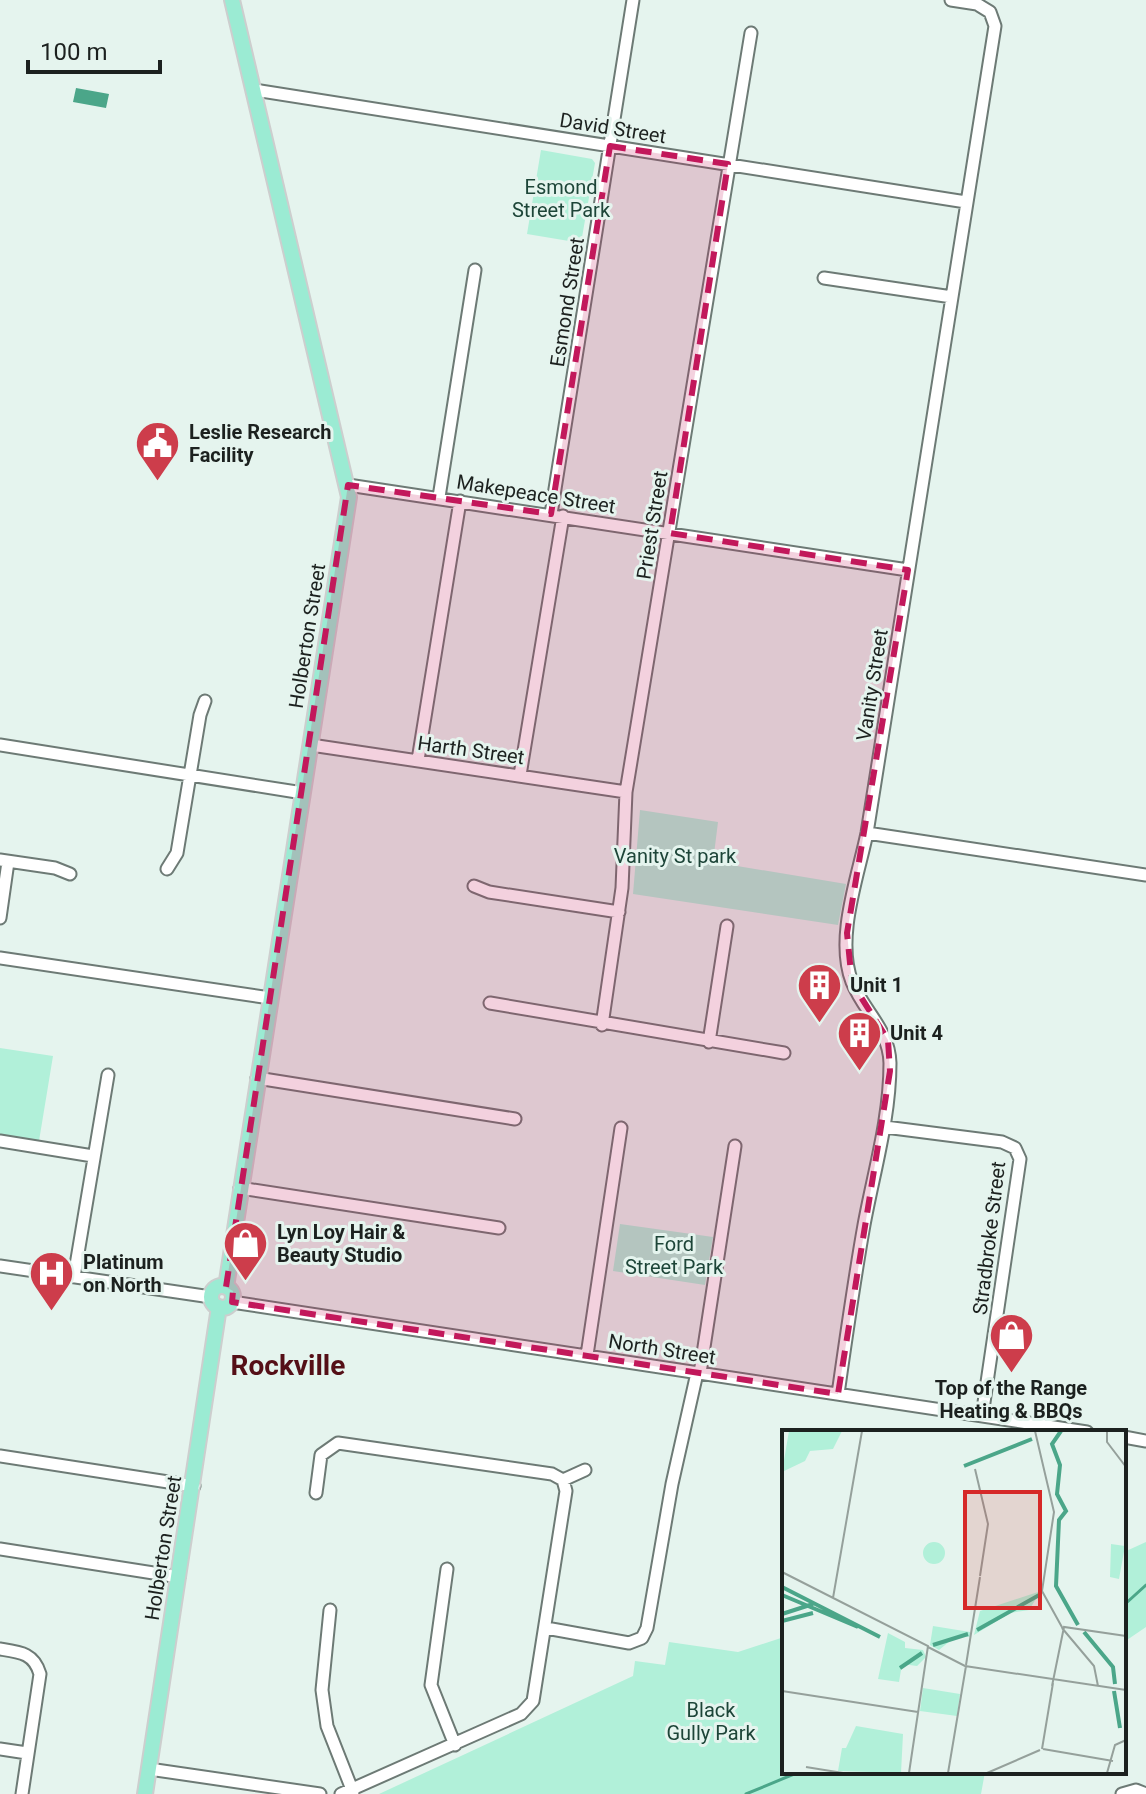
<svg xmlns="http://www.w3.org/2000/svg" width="1146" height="1794" font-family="Roboto,sans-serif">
	<rect width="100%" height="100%" fill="#e5f4ee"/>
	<path fill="#b1f0d9" d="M 541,150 L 592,159 L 595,163 L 581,243 L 527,234 Z
		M 640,810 L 718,822 L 713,862 L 846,884 L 838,925 L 633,894 Z
		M 0,1048 L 53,1056 L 39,1141 L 0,1134 Z
		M 620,1224 L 713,1237 L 705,1285 L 613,1271 Z
		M 1146,1542 L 1146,1627 L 1124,1642 L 1124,1552 Z
		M 784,1637 L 784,1772 L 985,1772 L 981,1794 L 379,1794 L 633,1676 L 635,1661 L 665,1665 L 669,1642 L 738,1652 Z"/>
	<path fill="#4ba689" d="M 76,88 L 109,94 L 106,108 L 73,102 Z"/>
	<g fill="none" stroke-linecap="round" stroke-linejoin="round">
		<path stroke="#4ba689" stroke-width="3" d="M 1124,1605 L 1146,1585
			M 746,1794 L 799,1772"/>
		<defs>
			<path id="minor" d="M 254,90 L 966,202
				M 824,278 L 952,297
				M 348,485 L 908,570
				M 439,497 L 475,270
				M 551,514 L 633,0
				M 0,745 L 303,793
				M 311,745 L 626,792
				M 418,760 L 460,501
				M 520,775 L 563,516
				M 867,833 L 1146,875
				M 0,860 L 55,868 L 70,874
				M 167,869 L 177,853 L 200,715 L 205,701
				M 474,886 L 489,892 L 619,912
				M 0,918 L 8,862
				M 0,958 L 270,998
				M 490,1003 L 784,1053
				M 602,1025 L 622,888 L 626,792 L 751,33
				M 709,1042 L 727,926
				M 257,1078 L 515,1119
				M 885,1127 L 1002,1142 L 1015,1148 L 1020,1159 L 982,1416
				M 0,1141 L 93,1156
				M 240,1188 L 499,1228
				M 0,1266 L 211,1297
				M 74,1277 L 108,1075
				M 232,1302 L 1087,1432
				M 587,1355 L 621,1128
				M 700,1373 L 735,1146
				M 838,1394 C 846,1338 854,1281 864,1225 C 874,1171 890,1118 890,1063 C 889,1029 864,1012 852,982 C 835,938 858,877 867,833 L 995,26 L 990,12 L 977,4 L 951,0
				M 1124,1437 L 1146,1441
				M 0,1456 L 194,1486
				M 563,1480 L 585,1470
				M 316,1493 L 321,1455 L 338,1443 L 552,1474 L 563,1480
				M 0,1549 L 179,1577
				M 447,1569 L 431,1685 L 455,1745
				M 330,1610 L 322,1690 L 327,1726 L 353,1792
				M 546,1628 L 629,1643 L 642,1638 L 647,1628 L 672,1484 L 697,1373
				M 0,1649 C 20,1652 34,1653 40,1674 L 22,1794
				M 0,1749 L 27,1753
				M 149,1769 L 320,1794
				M 341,1794 L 521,1714 L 533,1701 L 566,1491 L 563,1480
				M 1122,1794 L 1136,1790 L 1146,1794"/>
			<path id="major" d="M211 1297a11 11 0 1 1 22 0a11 11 0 1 1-22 0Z
				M 226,1287 L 349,497 L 232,0
				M 145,1794 L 219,1307"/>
		</defs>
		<use href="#minor" stroke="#6d7a75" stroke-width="15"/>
		<use href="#major" stroke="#cdcece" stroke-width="18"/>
		<use href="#minor" stroke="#fff" stroke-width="11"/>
		<use href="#major" stroke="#9bebd3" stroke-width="14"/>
	</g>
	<path fill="#c2185b" fill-opacity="0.2" stroke="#c2185b" stroke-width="6" stroke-dasharray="16 10" stroke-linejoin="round" d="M 610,146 L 728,164 L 670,533 L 908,570 L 847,933 L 852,983 L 888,1040 L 890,1071 L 838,1394 L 232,1302 L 233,1291 L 226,1287 L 348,485 L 551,514 Z"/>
	<defs>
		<symbol id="civic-pin" viewBox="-11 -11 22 30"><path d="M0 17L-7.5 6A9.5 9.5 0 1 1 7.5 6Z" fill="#cd3d4b" stroke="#e5f4ee"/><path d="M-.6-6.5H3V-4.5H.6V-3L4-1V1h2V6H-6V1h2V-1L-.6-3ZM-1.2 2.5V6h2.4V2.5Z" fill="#fff"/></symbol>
		<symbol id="building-pin" viewBox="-11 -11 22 30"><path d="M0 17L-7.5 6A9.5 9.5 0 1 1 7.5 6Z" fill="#cd3d4b" stroke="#e5f4ee"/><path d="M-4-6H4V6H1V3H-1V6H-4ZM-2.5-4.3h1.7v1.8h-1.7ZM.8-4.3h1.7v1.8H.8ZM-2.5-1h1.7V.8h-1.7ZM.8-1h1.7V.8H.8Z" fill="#fff"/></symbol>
		<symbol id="shop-pin" viewBox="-11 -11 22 30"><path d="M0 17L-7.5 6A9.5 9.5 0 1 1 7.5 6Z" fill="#cd3d4b" stroke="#e5f4ee"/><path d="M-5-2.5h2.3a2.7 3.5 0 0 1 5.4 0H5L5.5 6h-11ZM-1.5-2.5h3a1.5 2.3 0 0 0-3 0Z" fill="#fff"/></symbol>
		<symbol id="hospital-pin" viewBox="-11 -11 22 30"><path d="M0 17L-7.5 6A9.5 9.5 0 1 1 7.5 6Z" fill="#cd3d4b" stroke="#e5f4ee"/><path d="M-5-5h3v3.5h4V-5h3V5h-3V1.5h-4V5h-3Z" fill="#fff"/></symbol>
	</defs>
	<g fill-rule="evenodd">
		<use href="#civic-pin" x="132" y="418" width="51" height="69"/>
		<use href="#building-pin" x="794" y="960" width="51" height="69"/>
		<use href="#building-pin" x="834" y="1008" width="51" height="69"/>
		<use href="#shop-pin" x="220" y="1218" width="51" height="69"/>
		<use href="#hospital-pin" x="26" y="1248" width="51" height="69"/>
		<use href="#shop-pin" x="986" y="1310" width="51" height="69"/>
	</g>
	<g text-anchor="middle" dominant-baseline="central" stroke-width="6" stroke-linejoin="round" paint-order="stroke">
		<g font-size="20" fill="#1c211f" stroke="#e5f4ee">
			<text transform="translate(613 128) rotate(9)">David Street</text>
			<text transform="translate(567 302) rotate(-81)">Esmond Street</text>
			<text transform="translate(536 494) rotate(9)">Makepeace Street</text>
			<text transform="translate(652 525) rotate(-81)">Priest Street</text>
			<text transform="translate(307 636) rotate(-81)">Holberton Street</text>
			<text transform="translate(872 685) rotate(-81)">Vanity Street</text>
			<text transform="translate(471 750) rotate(8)">Harth Street</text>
			<text transform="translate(989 1238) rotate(-83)">Stradbroke Street</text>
			<text transform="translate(662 1349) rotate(9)">North Street</text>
			<text transform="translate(163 1548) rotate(-81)">Holberton Street</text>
		</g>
		<g font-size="20" fill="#1d4538" stroke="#e5f4ee">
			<text x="561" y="187">Esmond<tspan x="561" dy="23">Street Park</tspan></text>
			<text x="675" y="856">Vanity St park</text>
			<text x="674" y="1244">Ford<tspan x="674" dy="23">Street Park</tspan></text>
			<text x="711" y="1710">Black<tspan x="711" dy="23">Gully Park</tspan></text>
		</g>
		<g font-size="20" font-weight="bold" fill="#1c211f" stroke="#e5f4ee" text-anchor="start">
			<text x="189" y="432">Leslie Research<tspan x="189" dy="23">Facility</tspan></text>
			<text x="850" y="985">Unit 1</text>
			<text x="890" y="1033">Unit 4</text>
			<text x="277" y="1232">Lyn Loy Hair &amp;<tspan x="277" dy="23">Beauty Studio</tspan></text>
			<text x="83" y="1262">Platinum<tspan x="83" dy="23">on North</tspan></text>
			<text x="1011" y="1388" text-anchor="middle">Top of the Range<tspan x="1011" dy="23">Heating &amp; BBQs</tspan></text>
		</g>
		<g font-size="28" font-weight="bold" fill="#550f17" stroke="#e5f4ee">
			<text x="288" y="1365">Rockville</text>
		</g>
	</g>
	<g transform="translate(782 1430)">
		<rect width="344" height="344" fill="#e5f4ee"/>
		<path d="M 7,1 L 60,1 L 51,19 L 28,21 L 23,31 L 0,42 ZM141 123a11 11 0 1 1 22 0a11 11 0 1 1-22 0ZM 329,114 L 343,116 L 337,149 L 328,147 ZM 259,161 L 247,180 L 228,183 L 192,205 L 198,181 ZM 151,196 L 188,202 L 188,207 L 174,206 L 157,220 L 148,215 ZM 106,203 L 123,212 L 123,218 L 141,220 L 144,227 L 135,236 L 120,234 L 117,252 L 96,249 ZM 141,258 L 178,264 L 175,286 L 138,281 ZM 74,296 L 121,304 L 119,343 L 56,341 L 60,318 L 64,318 Z" fill="#b1f0d9"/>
		<path fill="none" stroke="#4ba689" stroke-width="4" d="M 279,1 L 270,14 L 278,35 L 275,64 L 284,81 L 277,90 L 274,156 L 296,195M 182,36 L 250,9M 0,157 L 98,207M 0,165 L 76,197M 0,184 L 31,174M 0,191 L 31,183M 195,200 L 259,164M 302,202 L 331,237 L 333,254M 151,215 L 186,204M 118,238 L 140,223M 332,261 L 338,298"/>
		<path fill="none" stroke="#95a09b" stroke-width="2" d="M 253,1 L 272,82 L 260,161 L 281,199M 325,1 L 325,12 L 344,37M 193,39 L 206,94 L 198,146M 0,142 L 146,216 L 127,343M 51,168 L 80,1M 280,198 L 312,236 L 316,256M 146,217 L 183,236 L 344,260M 184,235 L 198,147M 270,256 L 282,197 L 344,206M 0,261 L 136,282M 260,319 L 271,253M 261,319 L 331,331M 24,337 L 61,343M 166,343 L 184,236M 205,343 L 258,320M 325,343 L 333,315 L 344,310"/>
		<path fill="#d62828" fill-opacity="0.15" stroke="#d62828" stroke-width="4" d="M 183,62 L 258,62 L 258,178 L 183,178 Z"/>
		<rect width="344" height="344" fill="none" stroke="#1c211f" stroke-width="4"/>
	</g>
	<path d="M28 60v12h132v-12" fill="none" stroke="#1c211f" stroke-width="4"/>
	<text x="40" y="60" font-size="24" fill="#1c211f" stroke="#e5f4ee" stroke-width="6" paint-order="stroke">100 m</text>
</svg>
